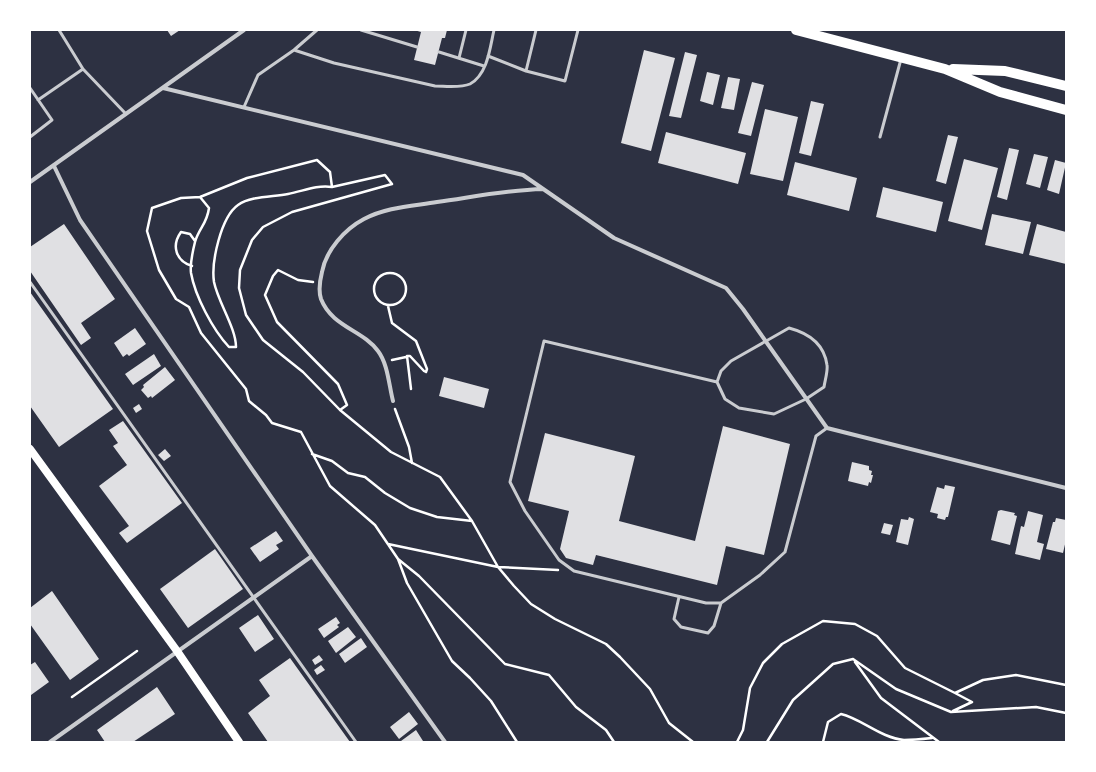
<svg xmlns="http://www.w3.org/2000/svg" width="1096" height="772" font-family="'Exo 2',sans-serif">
	<rect width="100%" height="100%" fill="#2d3142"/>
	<path fill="#e0e0e3" d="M 167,30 L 180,30 L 171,36 Z
		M 414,30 L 447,30 L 445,38 L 442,38 L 435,65 L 414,60 L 421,32 Z
		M 644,50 L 675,58 L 651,151 L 621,143 Z
		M 685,52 L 697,55 L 681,118 L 669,116 Z
		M 707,72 L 720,75 L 713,105 L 700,101 Z
		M 728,77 L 740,79 L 734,110 L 721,108 Z
		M 752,82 L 764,85 L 751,136 L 738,133 Z
		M 811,101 L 824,104 L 811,156 L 799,153 Z
		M 765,109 L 798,117 L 783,181 L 750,174 Z
		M 666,132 L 746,153 L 738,184 L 658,163 Z
		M 948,135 L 958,137 L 946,184 L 936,181 Z
		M 1009,148 L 1019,150 L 1007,200 L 997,197 Z
		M 1034,154 L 1048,157 L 1040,188 L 1026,184 Z
		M 964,159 L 998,168 L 982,230 L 948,221 Z
		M 1055,160 L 1066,163 L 1059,194 L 1047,190 Z
		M 795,162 L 857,178 L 849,211 L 787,195 Z
		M 883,187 L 943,202 L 936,232 L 876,217 Z
		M 992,214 L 1031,222 L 1023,254 L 985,245 Z
		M 64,224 L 115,299 L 81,323 L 91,338 L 81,345 L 30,271 L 30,247 Z
		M 1037,224 L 1066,232 L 1066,264 L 1029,255 Z
		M 30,292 L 113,409 L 59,447 L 30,406 Z
		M 135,328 L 146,344 L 129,356 L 127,354 L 123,357 L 114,343 Z
		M 154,354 L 161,366 L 133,385 L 125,374 Z
		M 165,367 L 175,380 L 152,398 L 151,396 L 148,398 L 141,390 L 144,387 L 143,385 Z
		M 444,377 L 489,389 L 484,408 L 439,396 Z
		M 139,404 L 142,409 L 136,413 L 133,408 Z
		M 123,421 L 182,503 L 127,543 L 119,533 L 129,526 L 99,486 L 127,465 L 113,446 L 118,443 L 109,430 Z
		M 723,426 L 790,444 L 764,555 L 726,546 L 717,585 L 596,555 L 593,565 L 566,558 L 560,549 L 569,511 L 528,501 L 545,433 L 635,456 L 619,521 L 695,541 Z
		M 165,449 L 171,456 L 164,461 L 158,455 Z
		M 852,462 L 869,466 L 869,470 L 872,471 L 871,475 L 873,475 L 871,483 L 869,482 L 868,486 L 848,481 Z
		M 945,485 L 955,487 L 948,517 L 946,517 L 945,520 L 937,518 L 938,514 L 930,512 L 937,487 L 944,489 Z
		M 1001,510 L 1015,513 L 1014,515 L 1017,516 L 1010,545 L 991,540 L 998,511 Z
		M 1028,511 L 1043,515 L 1037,542 L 1044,544 L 1040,560 L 1015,554 L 1021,526 L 1024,527 Z
		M 909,517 L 914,519 L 908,545 L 896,542 L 901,519 L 908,520 Z
		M 1056,518 L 1066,520 L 1066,540 L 1063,553 L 1046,549 L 1053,522 L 1055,522 Z
		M 884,523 L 893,525 L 890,535 L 881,533 Z
		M 276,531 L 283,541 L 276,545 L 279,549 L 260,562 L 250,548 Z
		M 215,549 L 243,589 L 188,628 L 160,589 Z
		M 52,591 L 99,659 L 70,680 L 30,624 L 30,608 Z
		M 258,615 L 274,639 L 255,652 L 239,628 Z
		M 336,617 L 340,623 L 337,625 L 339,627 L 324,638 L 318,629 Z
		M 348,627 L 356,637 L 336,653 L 328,641 Z
		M 361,638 L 367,647 L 345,663 L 339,654 Z
		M 319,655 L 323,660 L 315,665 L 312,660 Z
		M 290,658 L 350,742 L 268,742 L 248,713 L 270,696 L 259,680 Z
		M 35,662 L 49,682 L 31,695 L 30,665 Z
		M 321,665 L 325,670 L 317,675 L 314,670 Z
		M 157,687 L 175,714 L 133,742 L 105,742 L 97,730 Z
		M 409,712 L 418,724 L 399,739 L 390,727 Z
		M 416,730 L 423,741 L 401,742 L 401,741 Z"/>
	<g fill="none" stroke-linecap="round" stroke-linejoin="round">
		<path stroke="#fff" stroke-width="2.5" d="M 200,197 L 209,208 C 207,224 199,228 195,242 C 193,250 190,265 191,273 C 195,296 213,330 229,347 L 236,347 C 236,328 218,302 214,282 C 211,262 221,217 238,205 C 251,196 272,197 288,194 C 304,191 315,185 332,187
			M 192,266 C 176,261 171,246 181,232 L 190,234 L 195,241
			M374 289a16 16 0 1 1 32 0a16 16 0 1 1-32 0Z
			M 313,282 L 298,280 L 278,270 L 273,276 L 265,295 L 277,322 L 338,384 L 347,405 L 340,410 L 303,372 L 263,340 L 246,315 L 239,288 L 240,270 L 252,240 L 263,227 L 292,212 L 392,184 L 385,175 L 332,187 L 330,172 L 317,160 L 247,178 L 200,197 L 181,198 L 152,208 L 147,231 L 159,270 L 176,299 L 189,307 L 201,333 L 246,389 L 249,401 L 266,415 L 272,423 L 301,432 L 330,486 L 375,525 L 398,559 L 419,576 L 505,664 L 549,675 L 576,707 L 606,730 L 614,742
			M 388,306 L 392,323 L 416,341 L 427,369 L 426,372 L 424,371 L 410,356 L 407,356 L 411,389
			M 392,360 L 406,357
			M 395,409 L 409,447 L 412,463
			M 340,410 L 391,452 L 440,477 L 472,521 L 498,567 L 514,586 L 531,604 L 555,619 L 606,644 L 620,657 L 650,689 L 669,723 L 693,742
			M 312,454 L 332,461 L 348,473 L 365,477 L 385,493 L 410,508 L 437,517 L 472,521
			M 388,544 L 498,567 L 558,570
			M 398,559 L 407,583 L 452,661 L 470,678 L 491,701 L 517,742
			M 853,659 L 896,689 L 951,712 L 1036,707 L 1066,713
			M 855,662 L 881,698 L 939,742
			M 72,697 L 137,651
			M 953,711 L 972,702 L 955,693
			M 737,742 L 743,730 L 750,688 L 763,663 L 782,644 L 823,621 L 855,624 L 877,636 L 905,668 L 955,693 L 983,680 L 1016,675 L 1066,685
			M 767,742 L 793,700 L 833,664 L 853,659
			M 823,742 L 828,722 L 841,714 C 862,719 881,738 904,740 C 913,740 923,739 932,738"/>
		<path stroke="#caccd0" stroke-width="3" d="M 361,30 L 417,47
			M 294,50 L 334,63 L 435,86 C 445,86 461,88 470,84 C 488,74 490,47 494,30
			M 439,52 L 484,66
			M 488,56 L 526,71 L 565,81 L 578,30
			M 459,58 L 466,30
			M 83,69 L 126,114
			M 526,71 L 536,30
			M 30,88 L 52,120 L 30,137
			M 38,100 L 83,69 L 59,30
			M 244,107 L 258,75 L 294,50 L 317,30
			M 880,137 L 901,59
			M 30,282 L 356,742
			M 789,328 C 808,333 824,343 827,365 C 828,371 825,380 824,387 L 806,399 L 774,414 L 739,408 L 725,399 L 717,382 L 721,371 L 731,361 Z
			M 717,382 L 544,341 L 510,482 L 525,511 L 559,560 L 574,571 L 706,603 L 721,603 L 760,575 L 785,552 L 816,436 L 827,428
			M 679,597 L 674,619 L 681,627 L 708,633 L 714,626 L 721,603"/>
		<path stroke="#caccd0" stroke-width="4" d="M 163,88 L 523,175 L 614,238 L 726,288 L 743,309 L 827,428 L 1066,488
			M 54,166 L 80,220 L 312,556 L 445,742
			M 30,182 L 244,30
			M 393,401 C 389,386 388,364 378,351 C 363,330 332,327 321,299 C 318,290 320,280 322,272 C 326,250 345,229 364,219 C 386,207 413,206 437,202 C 473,197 507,190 543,189
			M 50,742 L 312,556"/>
		<path stroke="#fff" stroke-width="8" d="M 30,449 L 177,651 L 239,742"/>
		<path stroke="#fff" stroke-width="10" d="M 796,30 L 945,69 L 1000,92 L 1066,110
			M 953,69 L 1005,71 L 1066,86"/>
	</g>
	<rect width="1096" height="772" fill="none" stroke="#ffffff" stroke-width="62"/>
</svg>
